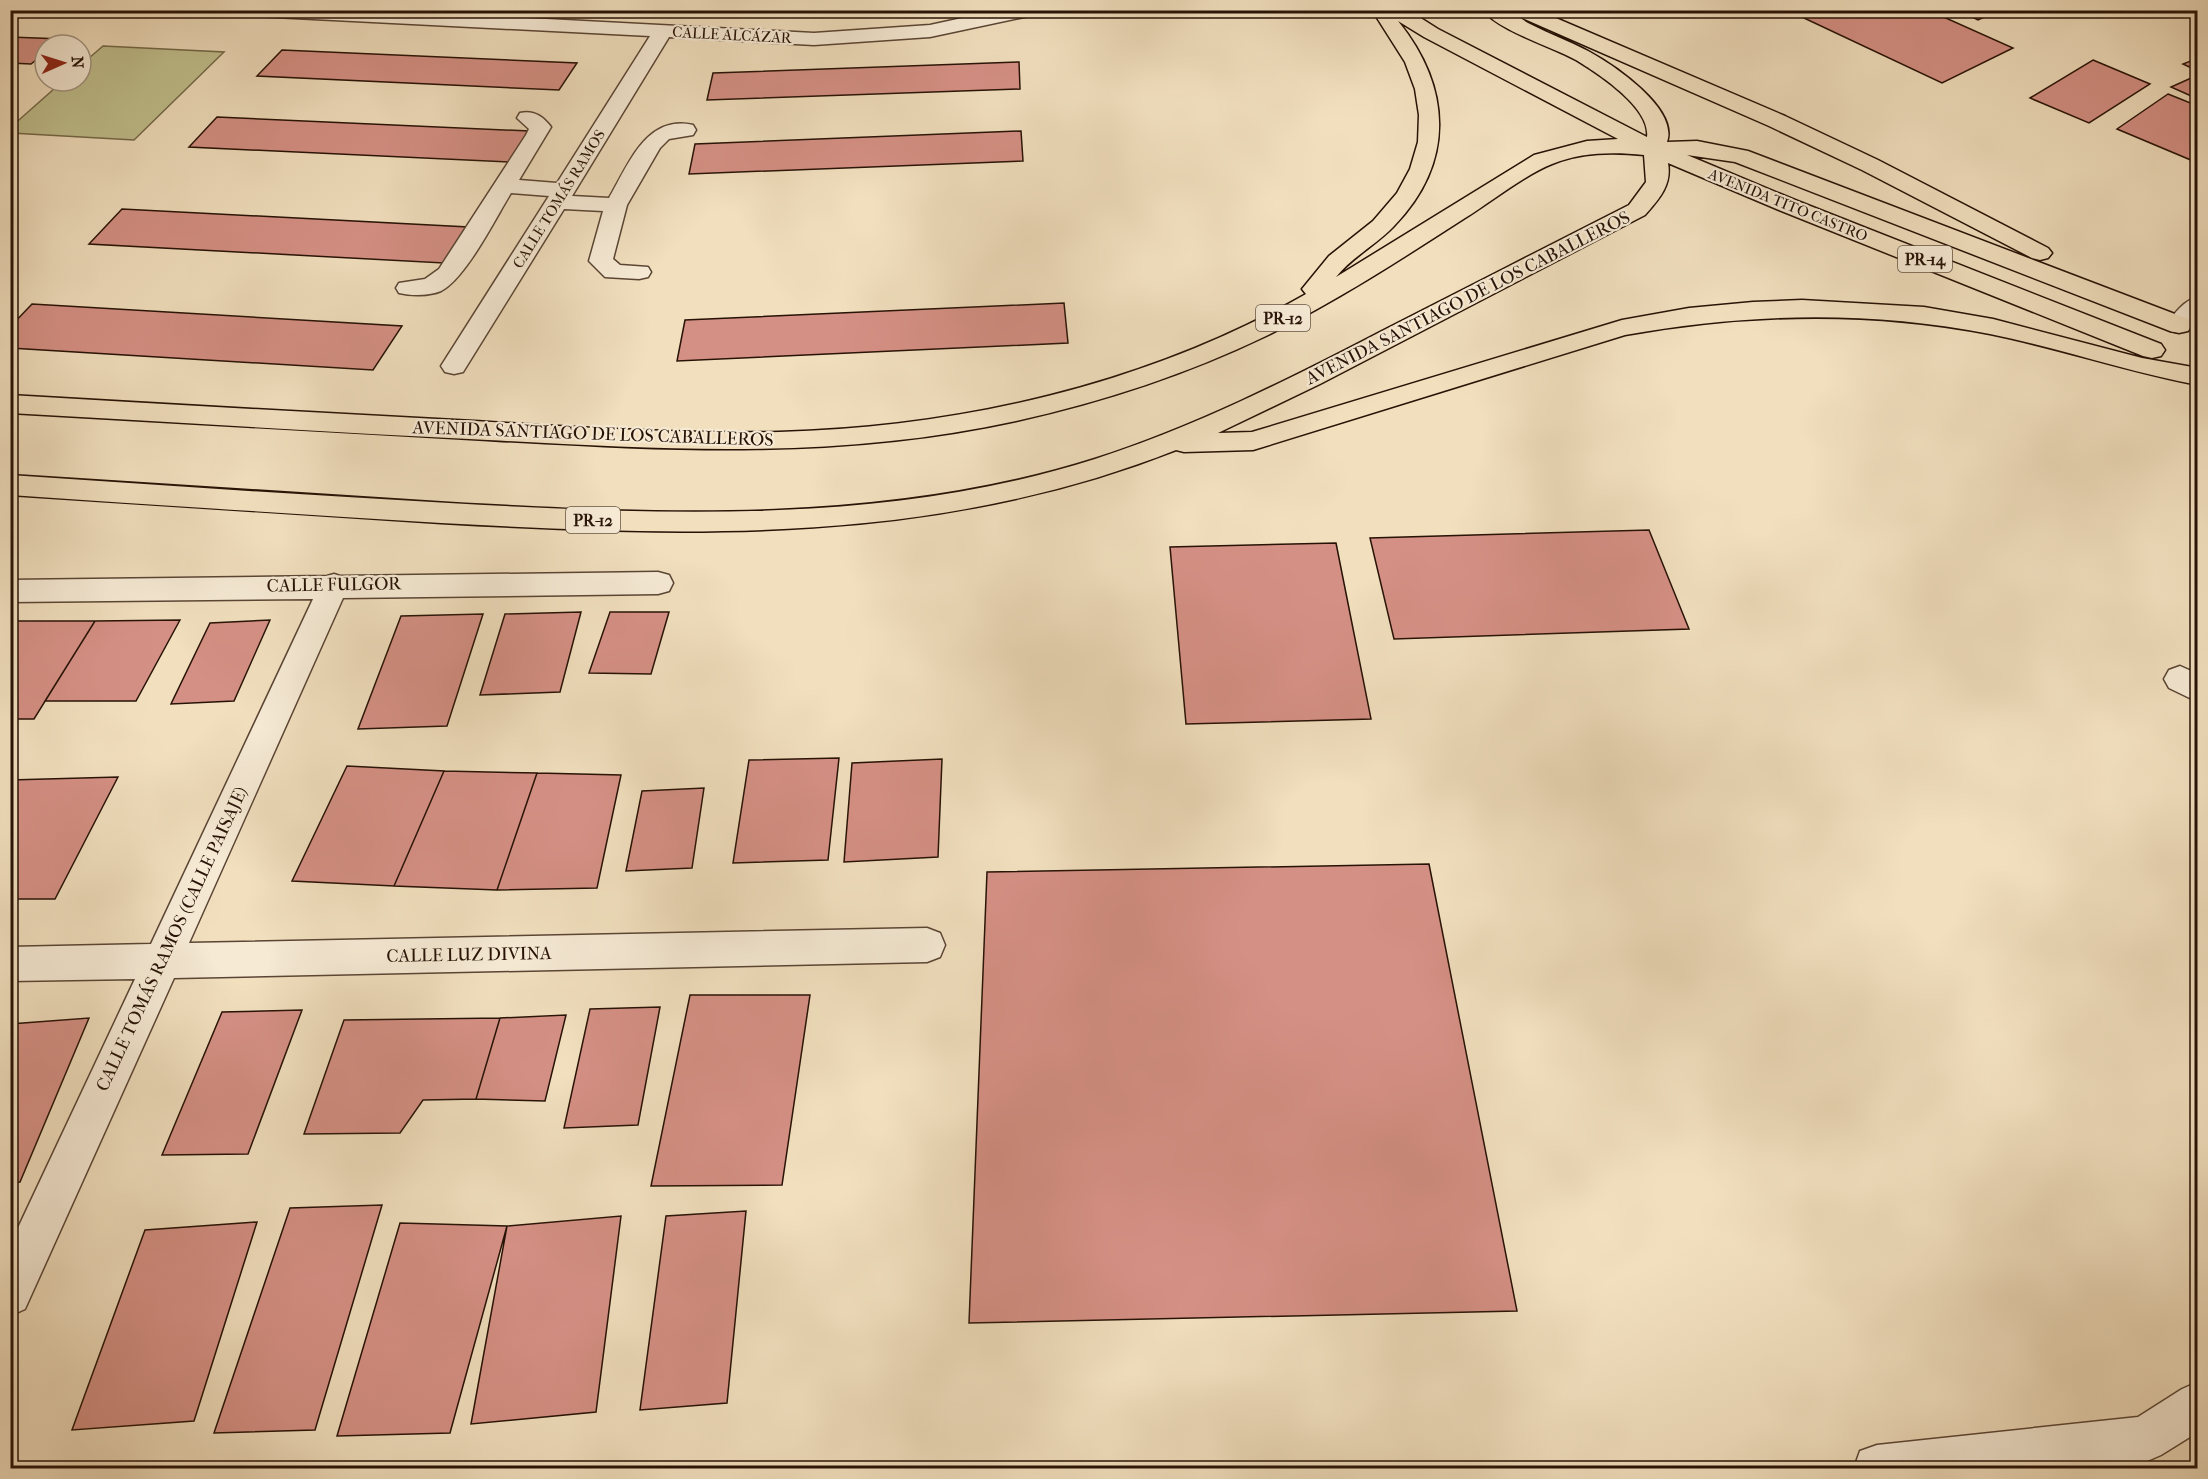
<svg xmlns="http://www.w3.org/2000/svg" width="2208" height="1479" font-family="'IM FELL French Canon',serif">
	<rect width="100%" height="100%" fill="#f1dfbe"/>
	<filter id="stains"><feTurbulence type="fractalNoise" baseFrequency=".00333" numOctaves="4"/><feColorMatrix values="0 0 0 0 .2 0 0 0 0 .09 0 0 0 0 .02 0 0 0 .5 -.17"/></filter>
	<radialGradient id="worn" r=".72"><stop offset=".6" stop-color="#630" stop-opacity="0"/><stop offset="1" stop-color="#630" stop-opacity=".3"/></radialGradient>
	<path fill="#c0c08e" stroke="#74694a" stroke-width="1.5" d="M 103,46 L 224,52 L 134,140 L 11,133 L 11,127 L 63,81 L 81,81 L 81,65 Z"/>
	<path fill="#d59085" stroke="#271206" stroke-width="1.5" d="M 1787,10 L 1928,10 L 2013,48 L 1942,83 Z
		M 1958,10 L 2000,10 L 1978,20 Z
		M 10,37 L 61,39 L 54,45 L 45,45 L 45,53 L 31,64 L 10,63 Z
		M 282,50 L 577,63 L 559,90 L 257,76 Z
		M 2198,58 L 2198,71 L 2183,64 Z
		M 2093,60 L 2150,84 L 2089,123 L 2030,98 Z
		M 1019,62 L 1020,89 L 707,100 L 713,73 Z
		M 2198,75 L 2198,99 L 2171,87 Z
		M 2168,94 L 2198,106 L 2198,163 L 2117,129 Z
		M 217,117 L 529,131 L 509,162 L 189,147 Z
		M 1021,131 L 1023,161 L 689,174 L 695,144 Z
		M 122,209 L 468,227 L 444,263 L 89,244 Z
		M 1064,303 L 1068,343 L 677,361 L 685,320 Z
		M 32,304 L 402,326 L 373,370 L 10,348 L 10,327 Z
		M 1649,530 L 1689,629 L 1394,639 L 1370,538 Z
		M 1336,543 L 1371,719 L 1186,724 L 1170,547 Z
		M 581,612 L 560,692 L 480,695 L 505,614 Z
		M 610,612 L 669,612 L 651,674 L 589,673 Z
		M 483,614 L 447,726 L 358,729 L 401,616 Z
		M 180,620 L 136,701 L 45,701 L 95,621 Z
		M 270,620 L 234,701 L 171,704 L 210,623 Z
		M 10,621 L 95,621 L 34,719 L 10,719 Z
		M 839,758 L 828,860 L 733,863 L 749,760 Z
		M 942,759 L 938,857 L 844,862 L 852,763 Z
		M 347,766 L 444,771 L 394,886 L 292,881 Z
		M 444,771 L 537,773 L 497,890 L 394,886 Z
		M 537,773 L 621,775 L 597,888 L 497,890 Z
		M 118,777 L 55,899 L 10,899 L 10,780 Z
		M 704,788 L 692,868 L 626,871 L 642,791 Z
		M 1429,864 L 1517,1311 L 969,1323 L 987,872 Z
		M 690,995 L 810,995 L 782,1185 L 651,1186 Z
		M 660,1007 L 638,1125 L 564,1128 L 590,1009 Z
		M 302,1010 L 248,1154 L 162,1155 L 222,1012 Z
		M 566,1015 L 545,1101 L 476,1099 L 500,1018 Z
		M 89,1018 L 20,1182 L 10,1183 L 10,1024 Z
		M 500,1018 L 476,1099 L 423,1100 L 400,1133 L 304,1134 L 344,1020 Z
		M 382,1205 L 315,1430 L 214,1433 L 290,1208 Z
		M 746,1211 L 727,1403 L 640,1410 L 666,1216 Z
		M 621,1216 L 596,1412 L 471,1424 L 507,1226 Z
		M 257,1222 L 194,1421 L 72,1430 L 145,1230 Z
		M 400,1223 L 507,1226 L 450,1433 L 337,1436 Z"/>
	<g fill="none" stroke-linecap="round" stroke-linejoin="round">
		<defs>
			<path id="minor" d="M 244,10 L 375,10 L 814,33 L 930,25 L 999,10 L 1038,10 L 1036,14 L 1029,16 L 930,37 L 814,45 L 669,37 L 572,196 L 609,198 C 628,166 646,114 693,125 L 696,130 L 693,135 L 669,139 L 660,148 L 627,205 L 613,259 L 620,265 L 648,267 L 651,272 L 648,277 L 639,279 L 605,277 L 589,261 L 603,211 L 564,209 L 463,372 L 454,374 L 445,372 L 441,366 L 549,196 L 511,193 C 495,219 466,278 441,291 C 429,296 411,296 399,293 L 396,288 L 399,283 L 425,279 L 439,269 L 526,135 L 529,129 L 517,118 L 520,113 C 533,110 543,116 551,127 L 519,180 L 557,183 L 650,36 L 253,16 L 246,14 Z
				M 2198,297 L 2198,320 C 2188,330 2184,334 2170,331 L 2166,325 C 2174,314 2184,300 2198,297 Z
				M 658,572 L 669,575 L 673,583 L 669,591 L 658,594 L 343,598 L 189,943 L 927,928 L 940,933 L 945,945 L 940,957 L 927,962 L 174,978 L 25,1309 L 10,1316 L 10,1245 L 135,979 L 10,981 L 10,947 L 151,944 L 313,599 L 10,602 L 10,580 L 327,576 L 334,574 L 340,576 Z
				M 2180,666 L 2198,674 L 2198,702 L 2169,688 L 2164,679 L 2169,670 Z
				M 2198,1382 L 2198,1432 L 2161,1455 L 2145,1462 L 2086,1468 L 1854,1468 L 1860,1451 L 1877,1445 L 2138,1417 L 2182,1389 Z"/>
			<path id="major" d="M 1372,10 L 1408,10 L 1438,29 L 1647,137 C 1651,108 1599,74 1576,60 C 1553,47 1497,30 1483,10 C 1490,10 1499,9 1506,10 C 1514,12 1522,20 1530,24 C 1549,34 1569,41 1588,51 C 1614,65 1679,109 1667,142 L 1697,141 L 1748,151 L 2188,319 L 2192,325 L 2188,331 L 2179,333 L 2170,331 L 1735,162 L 1687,155 L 1795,200 L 2161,344 L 2165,350 L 2161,356 L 2152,358 L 2143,356 L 1779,210 L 1668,163 C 1672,185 1659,199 1645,215 L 1320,384 L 1218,433 L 1252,432 L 1622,320 L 1689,308 L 1753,302 L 1802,300 L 1924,307 L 1993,319 L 2142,358 L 2198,368 L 2198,385 C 2128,372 2060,348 1990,334 C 1868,310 1748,313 1625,335 L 1253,450 L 1184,452 L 1176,450 C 936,545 694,537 441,523 C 298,514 154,505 10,495 L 10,475 C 157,485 303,495 449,503 C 665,515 887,525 1095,459 C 1194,427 1288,380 1380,332 C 1463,290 1546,247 1629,205 L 1646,182 L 1644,155 C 1613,152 1582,152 1552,164 C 1526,174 1489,203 1465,218 C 1400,260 1335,302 1266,336 C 1187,374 1102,402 1016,421 C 838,460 669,450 488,440 C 329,432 170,422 10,413 L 10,395 C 165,404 319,413 474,421 C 575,427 677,434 779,432 C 961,427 1146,385 1306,294 L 1302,289 L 1329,256 L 1373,221 L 1397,193 L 1410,169 L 1418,142 L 1419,115 L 1415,89 L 1405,62 ZM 1398,21 L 1424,37 L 1618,139 L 1587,141 L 1534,155 L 1336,277 C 1352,257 1376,245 1394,226 C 1455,163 1452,88 1398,21 Z
				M 1511,10 L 1537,10 L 1785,116 L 1878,160 L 2048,248 L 2052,253 L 2048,258 L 2040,260 L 2032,258 L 1862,170 L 1769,126 L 1513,14 Z"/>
		</defs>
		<use href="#minor" stroke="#5a4534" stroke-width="3"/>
		<use href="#major" stroke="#271206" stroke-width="3"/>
		<use href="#minor" fill="#f6ead5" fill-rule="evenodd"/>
		<use href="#major" fill="#f1dfbe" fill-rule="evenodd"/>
	</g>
	<g text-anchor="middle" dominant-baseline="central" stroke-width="4.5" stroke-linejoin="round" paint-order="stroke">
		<g font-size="15" fill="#271206" stroke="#f6ead5">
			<text transform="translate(732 35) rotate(3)">CALLE ALCÁZAR</text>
			<text transform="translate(559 199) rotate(-58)">CALLE TOMÁS RAMOS</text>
			<text transform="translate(1788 205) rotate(22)">AVENIDA TITO CASTRO</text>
		</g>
		<g fill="#f6ead5" stroke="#655344" stroke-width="1.5">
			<rect x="1898" y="246" width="54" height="26" rx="4.5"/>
			<rect x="1256" y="305" width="54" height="26" rx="4.5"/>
			<rect x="566" y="507" width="54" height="26" rx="4.5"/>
		</g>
		<g font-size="16" font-weight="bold" fill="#271206">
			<text x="1925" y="259">PR-14</text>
			<text x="1283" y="318">PR-12</text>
			<text x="593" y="520">PR-12</text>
		</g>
		<g font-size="18" fill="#271206" stroke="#f6ead5">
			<text transform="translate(1468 298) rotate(-27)">AVENIDA SANTIAGO DE LOS CABALLEROS</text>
			<text transform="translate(593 434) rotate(2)">AVENIDA SANTIAGO DE LOS CABALLEROS</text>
			<text transform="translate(334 585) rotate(-1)">CALLE FULGOR</text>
			<text transform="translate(172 939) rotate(-65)">CALLE TOMÁS RAMOS (CALLE PAISAJE)</text>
			<text transform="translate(469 955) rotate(-1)">CALLE LUZ DIVINA</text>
		</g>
	</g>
	<rect width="2208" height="1479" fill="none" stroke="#f1dfbe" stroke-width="36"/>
	<rect x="12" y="12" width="2184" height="1455" fill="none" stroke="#271206" stroke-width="3"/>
	<rect x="18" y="18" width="2172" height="1443" fill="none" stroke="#271206" stroke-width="1.5"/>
	<g transform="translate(63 63) rotate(87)"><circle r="28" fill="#f6ead5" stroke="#a39482" stroke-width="1.5"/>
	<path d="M0-4.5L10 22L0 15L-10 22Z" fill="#8f2418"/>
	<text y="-9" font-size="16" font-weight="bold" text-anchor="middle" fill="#271206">N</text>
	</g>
	<rect width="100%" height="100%" filter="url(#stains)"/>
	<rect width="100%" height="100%" fill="url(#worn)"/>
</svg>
